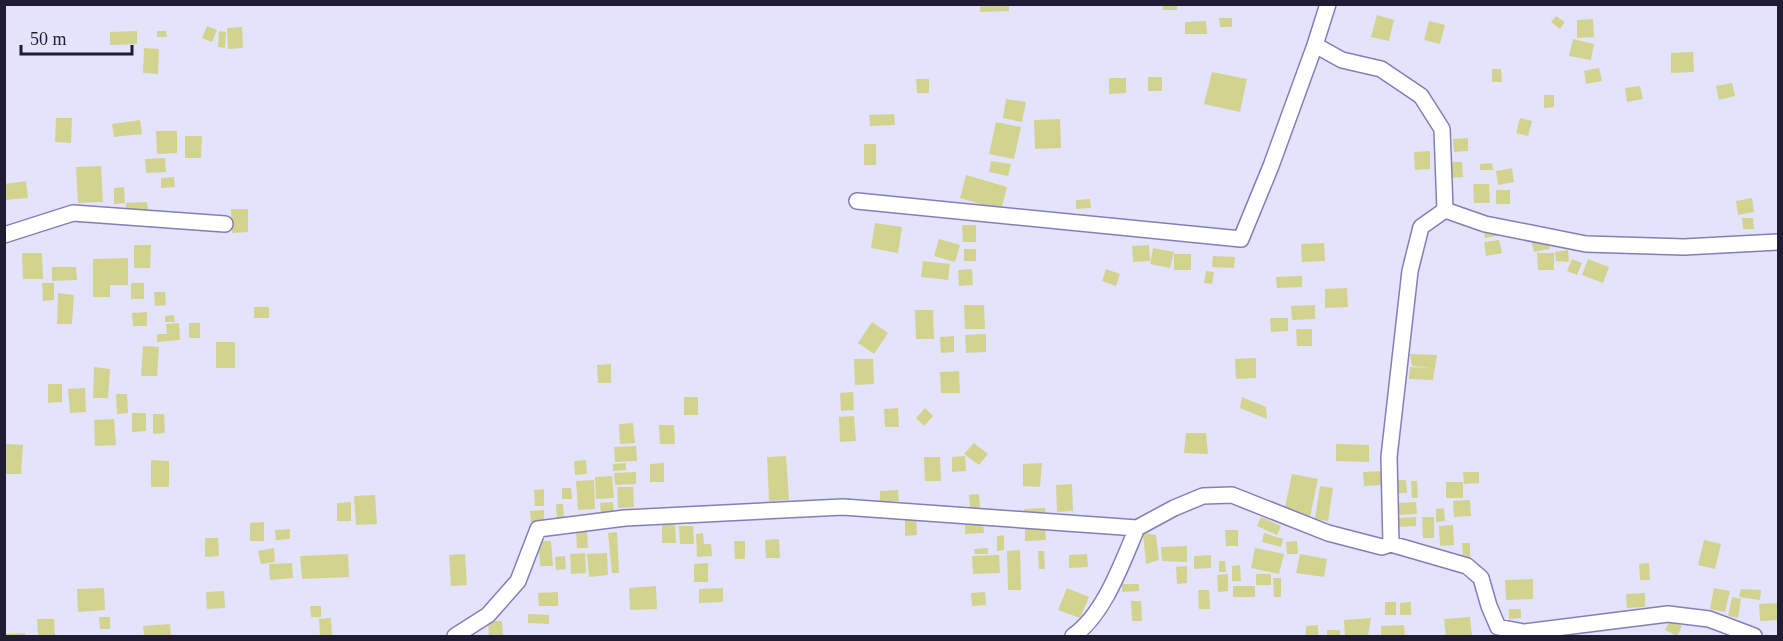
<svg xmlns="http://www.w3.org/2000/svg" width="1783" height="641" font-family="Georgia,serif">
	<rect width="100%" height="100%" fill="#e4e3fc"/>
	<path fill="#d3d390" d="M 980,4 L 1009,4 L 1009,11 L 980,12 Z
		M 1163,4 L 1177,4 L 1177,10 L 1163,10 Z
		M 1377,15 L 1394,20 L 1389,41 L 1371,37 Z
		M 1556,16 L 1565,22 L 1560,29 L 1551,22 Z
		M 1219,18 L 1232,18 L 1232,27 L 1220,27 Z
		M 1593,19 L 1594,37 L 1577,38 L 1577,20 Z
		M 1206,21 L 1207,34 L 1185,34 L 1185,22 Z
		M 1429,21 L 1445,25 L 1440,44 L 1424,40 Z
		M 207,26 L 217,30 L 212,42 L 202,38 Z
		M 242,27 L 243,48 L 228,49 L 227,28 Z
		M 137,31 L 137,44 L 110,45 L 110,32 Z
		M 157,31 L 166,31 L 167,37 L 157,37 Z
		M 219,31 L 226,32 L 225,48 L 218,47 Z
		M 1573,39 L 1594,44 L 1591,60 L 1569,56 Z
		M 144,48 L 159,49 L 158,74 L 143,73 Z
		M 1693,52 L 1694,72 L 1671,73 L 1671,53 Z
		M 1599,68 L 1602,81 L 1586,84 L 1584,71 Z
		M 1492,69 L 1501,69 L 1502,82 L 1492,82 Z
		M 1212,72 L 1247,79 L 1240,112 L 1204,104 Z
		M 1148,77 L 1162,77 L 1162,91 L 1148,91 Z
		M 1109,78 L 1126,78 L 1126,93 L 1109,94 Z
		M 916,79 L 929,79 L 929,93 L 917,93 Z
		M 1732,83 L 1735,96 L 1719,100 L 1716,86 Z
		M 1640,86 L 1643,99 L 1627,102 L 1625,88 Z
		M 1544,95 L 1554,95 L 1554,107 L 1544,108 Z
		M 1006,99 L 1026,102 L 1022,122 L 1003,118 Z
		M 894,114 L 895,125 L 870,126 L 869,115 Z
		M 56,118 L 72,118 L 71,143 L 55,142 Z
		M 1520,118 L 1532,121 L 1528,136 L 1516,133 Z
		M 1060,119 L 1061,148 L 1035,149 L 1034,120 Z
		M 140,120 L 142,134 L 114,137 L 112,124 Z
		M 996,122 L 1021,127 L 1014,159 L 989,154 Z
		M 156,131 L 177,131 L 177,153 L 157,154 Z
		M 185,136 L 202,136 L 201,158 L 185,158 Z
		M 1468,138 L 1468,151 L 1454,152 L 1453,139 Z
		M 864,144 L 876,144 L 876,165 L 864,165 Z
		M 1430,151 L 1430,169 L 1415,170 L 1414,152 Z
		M 165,158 L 166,172 L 146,173 L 145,159 Z
		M 991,161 L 1011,164 L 1008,176 L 989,172 Z
		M 1451,162 L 1462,162 L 1463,177 L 1451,178 Z
		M 1492,163 L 1493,170 L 1480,170 L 1480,164 Z
		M 101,166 L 103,202 L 78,203 L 76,167 Z
		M 1512,168 L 1514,182 L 1498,185 L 1496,171 Z
		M 966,175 L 1007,187 L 1001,210 L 960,198 Z
		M 174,177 L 175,187 L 161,188 L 161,178 Z
		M 26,181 L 28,198 L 4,200 L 4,184 Z
		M 1473,184 L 1489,184 L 1490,203 L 1474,203 Z
		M 124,187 L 125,203 L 114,204 L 114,188 Z
		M 1496,190 L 1510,190 L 1510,204 L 1496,204 Z
		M 1752,198 L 1754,212 L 1738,215 L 1736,201 Z
		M 1090,199 L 1091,208 L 1076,209 L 1076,200 Z
		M 147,202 L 148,210 L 126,212 L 126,203 Z
		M 231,209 L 248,209 L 248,232 L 232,233 Z
		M 1742,218 L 1753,218 L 1754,229 L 1743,229 Z
		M 1498,222 L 1500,235 L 1485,238 L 1482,225 Z
		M 875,223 L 902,227 L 898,253 L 871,248 Z
		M 962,225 L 976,225 L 976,242 L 963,242 Z
		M 1547,236 L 1550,249 L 1534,252 L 1531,239 Z
		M 939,239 L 960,245 L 955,262 L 934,256 Z
		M 1499,240 L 1502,253 L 1486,256 L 1484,242 Z
		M 1324,243 L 1325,261 L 1302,262 L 1301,244 Z
		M 134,245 L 151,245 L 150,268 L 134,268 Z
		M 1149,245 L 1150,261 L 1133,262 L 1132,246 Z
		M 1153,248 L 1174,252 L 1170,268 L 1150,264 Z
		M 964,249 L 976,249 L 976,261 L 964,261 Z
		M 1568,250 L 1569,262 L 1556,261 L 1555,252 Z
		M 22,253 L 42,253 L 43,279 L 23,279 Z
		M 1537,253 L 1554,253 L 1554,270 L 1538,270 Z
		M 1174,254 L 1191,254 L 1191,270 L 1174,270 Z
		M 1213,256 L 1235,257 L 1234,268 L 1212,267 Z
		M 128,258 L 128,285 L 110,285 L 110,297 L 93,297 L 93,259 Z
		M 1572,259 L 1582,263 L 1577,275 L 1567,271 Z
		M 1588,259 L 1609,267 L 1603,283 L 1582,275 Z
		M 923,261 L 950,264 L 948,280 L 921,277 Z
		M 52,267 L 76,267 L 77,280 L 52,281 Z
		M 972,269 L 973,285 L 959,286 L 958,270 Z
		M 1106,269 L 1120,274 L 1116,286 L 1102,281 Z
		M 1206,271 L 1214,272 L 1212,284 L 1204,283 Z
		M 1302,276 L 1302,287 L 1277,288 L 1276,277 Z
		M 42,283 L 54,283 L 54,300 L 43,301 Z
		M 131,283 L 144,283 L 144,299 L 131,299 Z
		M 1347,288 L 1348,307 L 1325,308 L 1325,289 Z
		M 154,292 L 165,292 L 166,305 L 155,306 Z
		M 58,293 L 74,295 L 72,324 L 57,324 Z
		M 964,305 L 984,305 L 985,329 L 965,329 Z
		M 1315,305 L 1315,319 L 1292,320 L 1291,306 Z
		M 254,307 L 269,307 L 269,318 L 254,318 Z
		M 915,310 L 933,310 L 934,339 L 916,339 Z
		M 147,312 L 147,326 L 133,326 L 132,313 Z
		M 174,315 L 175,322 L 165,322 L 165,316 Z
		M 1270,318 L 1288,318 L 1288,331 L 1271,332 Z
		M 872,322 L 888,333 L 874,354 L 858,343 Z
		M 179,323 L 180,340 L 157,342 L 157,334 L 167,334 L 166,324 Z
		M 189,323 L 200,323 L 200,338 L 189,338 Z
		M 1296,329 L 1312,329 L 1312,346 L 1297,346 Z
		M 986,334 L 986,352 L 966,353 L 965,335 Z
		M 954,336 L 954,352 L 941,353 L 940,337 Z
		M 216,342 L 235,342 L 235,368 L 216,368 Z
		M 143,346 L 159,347 L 157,376 L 141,376 Z
		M 1410,354 L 1437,355 L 1433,380 L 1409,379 L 1410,367 L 1432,368 L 1412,366 Z
		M 1256,358 L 1256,378 L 1236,379 L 1235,359 Z
		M 854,359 L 873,359 L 874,384 L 855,385 Z
		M 611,364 L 611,383 L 598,383 L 597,365 Z
		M 94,367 L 110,369 L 108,398 L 93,398 Z
		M 959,371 L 960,393 L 941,393 L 940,372 Z
		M 48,384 L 62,384 L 62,402 L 48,403 Z
		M 85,388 L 86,412 L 70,413 L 68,389 Z
		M 853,392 L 854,410 L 841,411 L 840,393 Z
		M 116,394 L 127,394 L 128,413 L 117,414 Z
		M 684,397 L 698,397 L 698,415 L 684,415 Z
		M 1242,397 L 1266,407 L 1267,419 L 1240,408 Z
		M 898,408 L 899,427 L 885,427 L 884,409 Z
		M 925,408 L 933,416 L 924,426 L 916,418 Z
		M 132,413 L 146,413 L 146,431 L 132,432 Z
		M 153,414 L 164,414 L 165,433 L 153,434 Z
		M 854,416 L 856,441 L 840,442 L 839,417 Z
		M 114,419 L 116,445 L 95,446 L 94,420 Z
		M 633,423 L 635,443 L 620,444 L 619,424 Z
		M 659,425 L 674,425 L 675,444 L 660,444 Z
		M 1186,433 L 1206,433 L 1208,454 L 1184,453 Z
		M 974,443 L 988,454 L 979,465 L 964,454 Z
		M 6,444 L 23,445 L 21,474 L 5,474 Z
		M 1336,444 L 1369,445 L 1369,462 L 1336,461 Z
		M 636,446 L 637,461 L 615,462 L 614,447 Z
		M 786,456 L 789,500 L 769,501 L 767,457 Z
		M 965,456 L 966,471 L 952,472 L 952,457 Z
		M 924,457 L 940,457 L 941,481 L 925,481 Z
		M 151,460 L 169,461 L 169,487 L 151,487 Z
		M 586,460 L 587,474 L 575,475 L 574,461 Z
		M 626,463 L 626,470 L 613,471 L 613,464 Z
		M 664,463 L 664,482 L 650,482 L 650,464 Z
		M 1042,463 L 1040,487 L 1023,486 L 1023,464 Z
		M 1383,471 L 1383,485 L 1364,486 L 1363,472 Z
		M 636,472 L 636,484 L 615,485 L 614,473 Z
		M 1463,472 L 1479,472 L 1479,483 L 1464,484 Z
		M 1292,474 L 1318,479 L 1310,517 L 1284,512 Z
		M 612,476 L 614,498 L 596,499 L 595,477 Z
		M 594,480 L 595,509 L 578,510 L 576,481 Z
		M 1397,480 L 1406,480 L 1407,493 L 1398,493 Z
		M 1411,481 L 1417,481 L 1418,498 L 1412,498 Z
		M 1446,482 L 1463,482 L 1463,498 L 1446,498 Z
		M 1072,484 L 1073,511 L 1057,512 L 1056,485 Z
		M 1320,486 L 1333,488 L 1328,521 L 1315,519 Z
		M 617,487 L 633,487 L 634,507 L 618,508 Z
		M 562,488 L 571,488 L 572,499 L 562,499 Z
		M 544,489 L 544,506 L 535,506 L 534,490 Z
		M 898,490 L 899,501 L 880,502 L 880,491 Z
		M 979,494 L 980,509 L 970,509 L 969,495 Z
		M 375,495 L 377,524 L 356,525 L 354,496 Z
		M 1470,500 L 1471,516 L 1454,517 L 1453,501 Z
		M 351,502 L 351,521 L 337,521 L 337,503 Z
		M 613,502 L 614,514 L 601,515 L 600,503 Z
		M 1416,502 L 1417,514 L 1399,515 L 1399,503 Z
		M 556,504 L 563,504 L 564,519 L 557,520 Z
		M 1045,508 L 1046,516 L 1025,516 L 1024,509 Z
		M 1444,508 L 1445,521 L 1436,522 L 1436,509 Z
		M 544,510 L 544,521 L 531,522 L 530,511 Z
		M 905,517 L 916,517 L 917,535 L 905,536 Z
		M 1261,517 L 1281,526 L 1277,535 L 1257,526 Z
		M 1416,517 L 1416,526 L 1398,527 L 1397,518 Z
		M 1422,517 L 1434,517 L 1434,538 L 1423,538 Z
		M 264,522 L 264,541 L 250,541 L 250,523 Z
		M 965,522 L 983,522 L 984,533 L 965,534 Z
		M 675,524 L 676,543 L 662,543 L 662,525 Z
		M 1045,525 L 1046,540 L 1025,541 L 1025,526 Z
		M 1453,525 L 1454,545 L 1440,546 L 1439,526 Z
		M 679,526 L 693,526 L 694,544 L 680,544 Z
		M 290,529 L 290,539 L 276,540 L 275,530 Z
		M 587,529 L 588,548 L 577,548 L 576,530 Z
		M 1225,530 L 1238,530 L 1238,546 L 1226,546 Z
		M 617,532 L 619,573 L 612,573 L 608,533 Z
		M 703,533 L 704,544 L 711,544 L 712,556 L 697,557 L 696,534 Z
		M 1143,533 L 1156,535 L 1159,560 L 1146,564 Z
		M 1264,533 L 1283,539 L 1281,547 L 1262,542 Z
		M 1004,535 L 1004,550 L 997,551 L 997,536 Z
		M 205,538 L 218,538 L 219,556 L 205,557 Z
		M 779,539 L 780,558 L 766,558 L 765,540 Z
		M 1704,540 L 1721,544 L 1715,569 L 1698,565 Z
		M 539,541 L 551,541 L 553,566 L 540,566 Z
		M 734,541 L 745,541 L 745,559 L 735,559 Z
		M 1297,541 L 1298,554 L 1287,554 L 1286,542 Z
		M 1462,543 L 1470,543 L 1470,559 L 1463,559 Z
		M 1187,546 L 1187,562 L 1162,561 L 1161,547 Z
		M 274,548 L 275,562 L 261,564 L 258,551 Z
		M 988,548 L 988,554 L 975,554 L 974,549 Z
		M 1255,548 L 1284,554 L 1279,574 L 1251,568 Z
		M 1020,550 L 1021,590 L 1008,590 L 1007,551 Z
		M 1038,551 L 1044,551 L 1045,569 L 1039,569 Z
		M 585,553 L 586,573 L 571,574 L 570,554 Z
		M 607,553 L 608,575 L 589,577 L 587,554 Z
		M 348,554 L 349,577 L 302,579 L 300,556 Z
		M 465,554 L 467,585 L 451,586 L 449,555 Z
		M 1087,554 L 1088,567 L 1069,568 L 1069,555 Z
		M 1300,554 L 1327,559 L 1324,577 L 1296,573 Z
		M 999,555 L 1000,573 L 973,574 L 972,556 Z
		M 1211,555 L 1211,568 L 1194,569 L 1194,556 Z
		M 565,556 L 566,569 L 556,570 L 555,557 Z
		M 1219,561 L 1225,561 L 1226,572 L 1219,572 Z
		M 292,563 L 293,578 L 270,580 L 269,564 Z
		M 708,563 L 708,582 L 694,582 L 694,564 Z
		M 1649,563 L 1650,580 L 1640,580 L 1639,564 Z
		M 1240,565 L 1241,581 L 1232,581 L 1232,566 Z
		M 1187,566 L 1187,583 L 1177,584 L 1176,567 Z
		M 1228,574 L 1228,591 L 1218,592 L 1217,575 Z
		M 1256,574 L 1271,574 L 1271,585 L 1256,585 Z
		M 1273,578 L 1281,578 L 1281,597 L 1274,597 Z
		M 1533,579 L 1533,599 L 1506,600 L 1505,580 Z
		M 1122,584 L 1139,584 L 1139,591 L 1122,592 Z
		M 656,586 L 657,609 L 630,610 L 629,588 Z
		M 1233,586 L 1255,586 L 1255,597 L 1233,597 Z
		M 104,588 L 105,610 L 78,612 L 77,589 Z
		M 723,588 L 723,602 L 699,603 L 699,589 Z
		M 1067,588 L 1089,597 L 1080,618 L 1058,610 Z
		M 1714,588 L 1730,591 L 1725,612 L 1710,609 Z
		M 1741,589 L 1761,590 L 1760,600 L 1739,597 Z
		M 1198,590 L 1209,590 L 1210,609 L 1199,609 Z
		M 224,591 L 225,608 L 207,609 L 206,592 Z
		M 558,592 L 558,606 L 539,606 L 538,593 Z
		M 985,592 L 986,605 L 972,606 L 971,593 Z
		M 1645,593 L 1645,607 L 1627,608 L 1626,594 Z
		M 1732,597 L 1741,599 L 1738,618 L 1728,616 Z
		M 1131,601 L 1141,601 L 1142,621 L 1132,621 Z
		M 1385,602 L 1396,602 L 1396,615 L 1385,615 Z
		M 1411,602 L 1411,615 L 1400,615 L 1400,603 Z
		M 1778,603 L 1778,620 L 1760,621 L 1759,604 Z
		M 310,606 L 321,606 L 321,617 L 311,617 Z
		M 1509,609 L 1521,609 L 1521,618 L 1509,619 Z
		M 528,614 L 549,615 L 549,624 L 528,623 Z
		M 99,617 L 110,617 L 110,629 L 100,629 Z
		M 1470,617 L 1472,635 L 1446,636 L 1444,619 Z
		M 331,618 L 332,636 L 320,636 L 319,619 Z
		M 1371,618 L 1368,636 L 1345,636 L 1344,620 Z
		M 37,619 L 54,619 L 55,636 L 38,636 Z
		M 1670,620 L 1682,626 L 1677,636 L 1665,630 Z
		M 488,621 L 502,621 L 503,636 L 489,636 Z
		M 170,624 L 171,636 L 144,636 L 143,626 Z
		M 1318,625 L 1318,636 L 1306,636 L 1306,626 Z
		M 1404,625 L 1405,636 L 1381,636 L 1381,626 Z
		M 1327,630 L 1340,630 L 1340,636 L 1327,636 Z
		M 25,633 L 25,636 L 4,636 L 4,634 Z"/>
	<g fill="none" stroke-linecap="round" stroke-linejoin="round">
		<defs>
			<path id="street" d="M 1328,4 L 1315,45 L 1342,60 L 1381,69 L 1421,96 L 1442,129 L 1445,210 L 1485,224 L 1586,244 L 1684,247 L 1778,242
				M 857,201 L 1241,239 L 1271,166 L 1315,45
				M 4,235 L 73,213 L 225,224
				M 1391,544 L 1467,566 L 1481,578 L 1489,606 L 1498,627 L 1524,632 L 1668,614 L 1709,619 L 1754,636
				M 455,636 L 488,615 L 518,581 L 538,529 L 625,518 L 843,507 L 1137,528 L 1174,508 L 1203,496 L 1232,495 L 1328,533 L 1382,547 L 1391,544 L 1389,457 L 1410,271 L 1421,227 L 1445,210
				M 1073,636 C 1104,615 1122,563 1137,528"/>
		</defs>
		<use href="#street" stroke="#847eb8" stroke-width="18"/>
		<use href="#street" stroke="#fff" stroke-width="15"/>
	</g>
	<rect width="1783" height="641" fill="none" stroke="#1f1c33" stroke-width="12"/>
	<path d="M21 45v9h111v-9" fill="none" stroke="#1f1c33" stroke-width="3"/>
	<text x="30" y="45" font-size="18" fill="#1f1c33" stroke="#e4e3fc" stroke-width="4.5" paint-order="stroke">50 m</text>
</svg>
